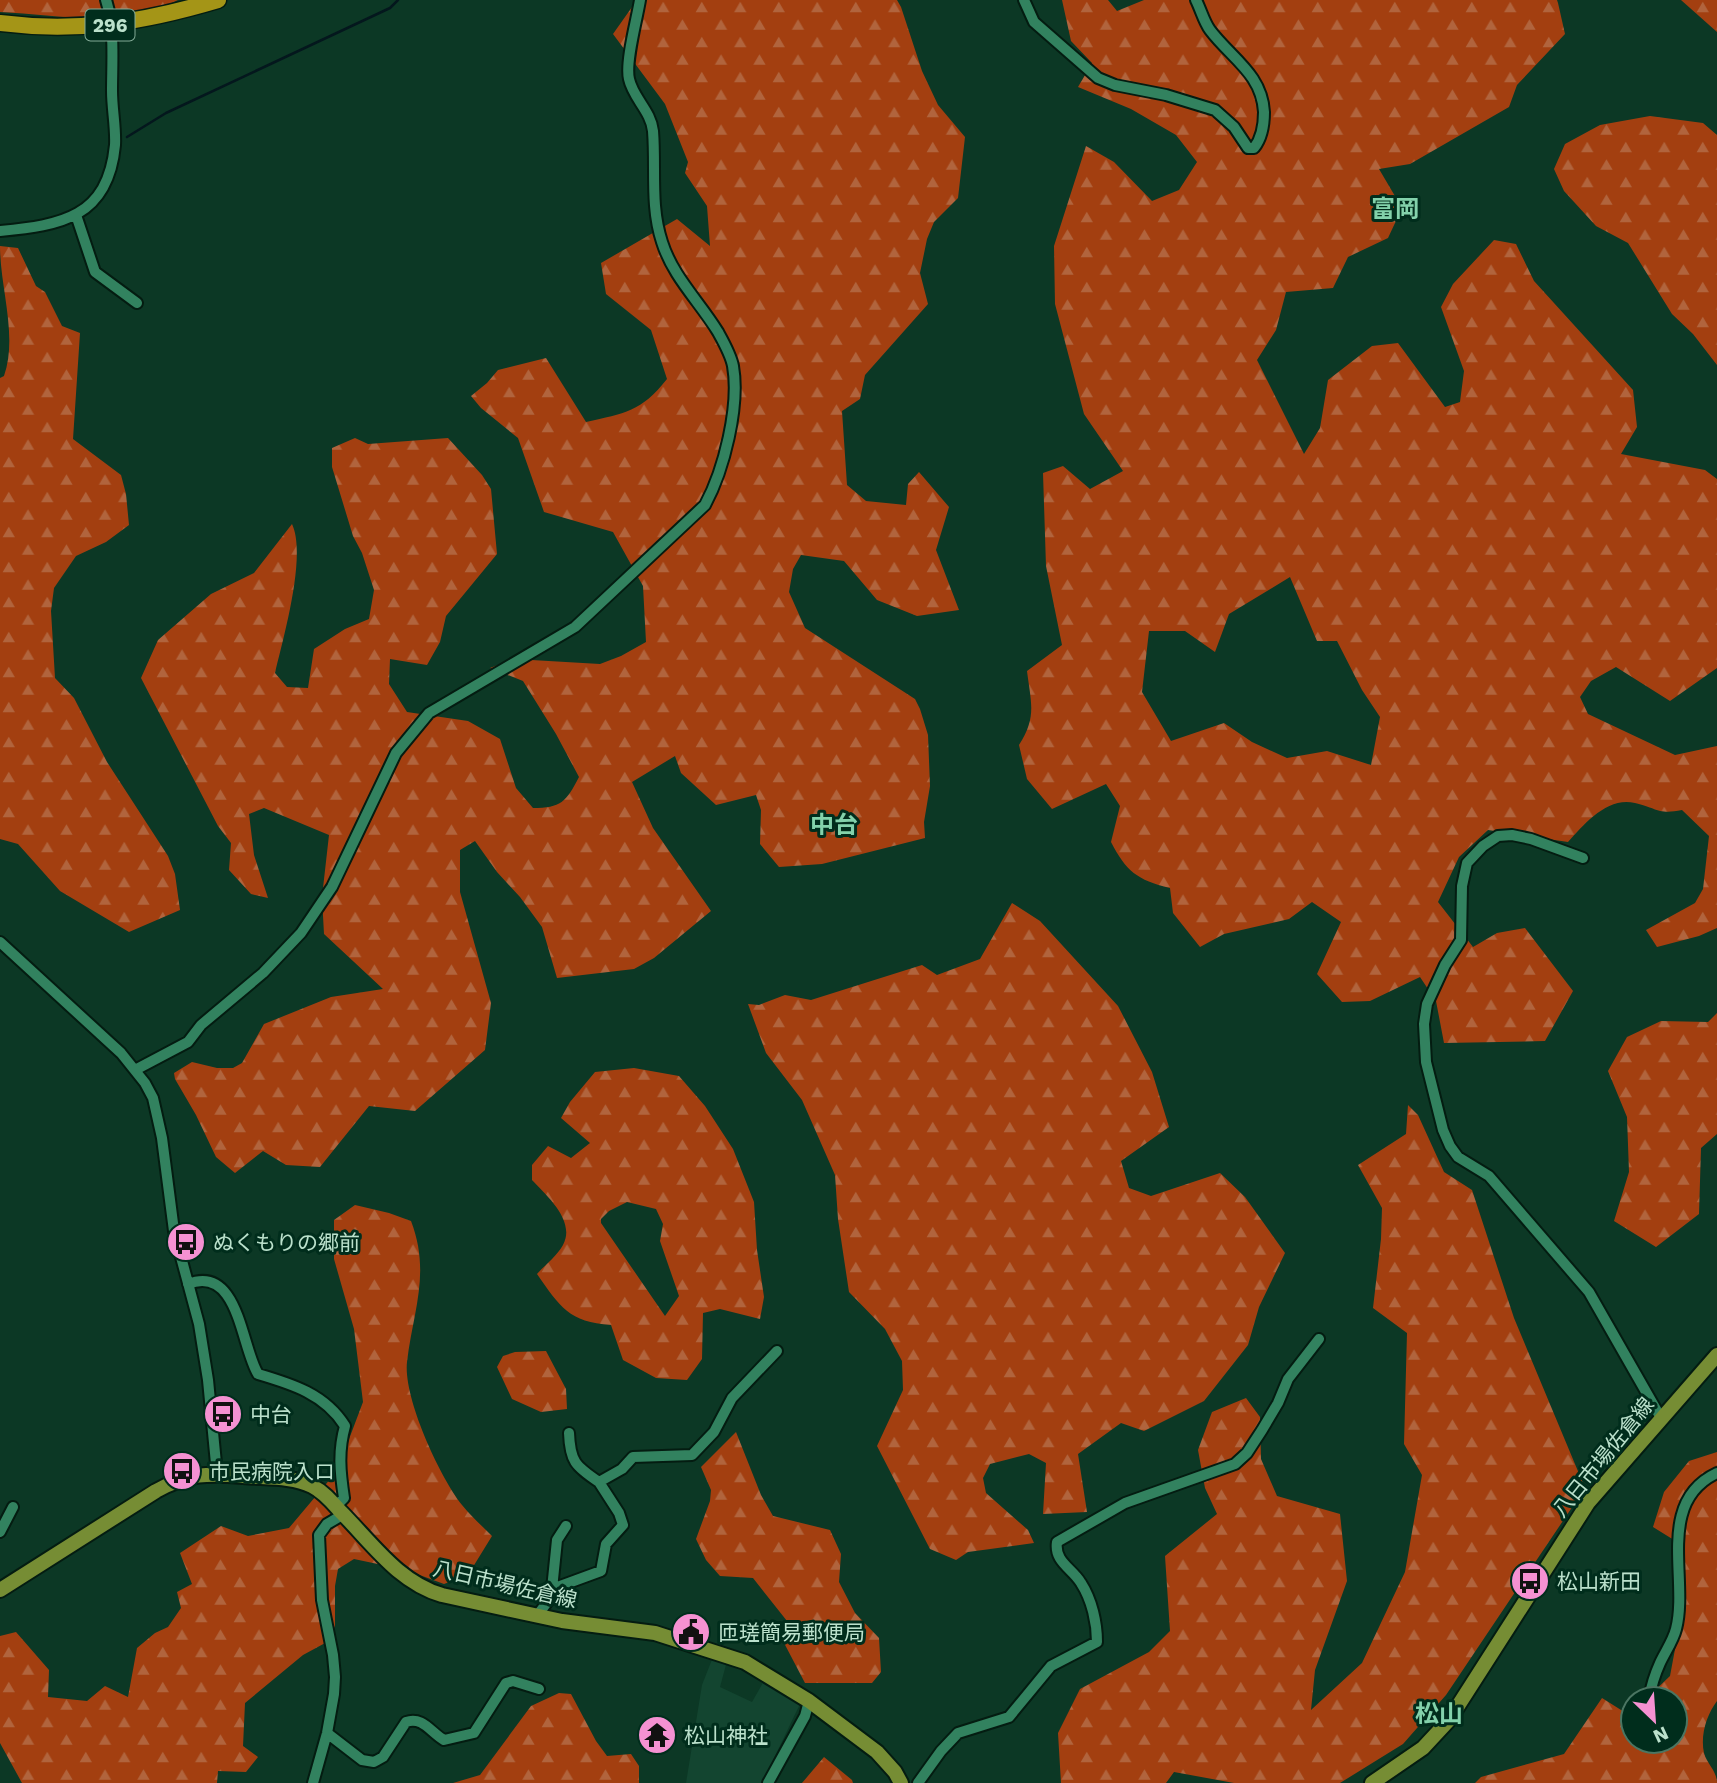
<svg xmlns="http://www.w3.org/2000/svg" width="1717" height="1783" font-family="'Work Sans','Noto Sans JP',sans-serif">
	<defs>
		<pattern id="forest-firs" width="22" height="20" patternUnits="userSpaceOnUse" patternTransform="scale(1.75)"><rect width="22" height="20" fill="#a33f10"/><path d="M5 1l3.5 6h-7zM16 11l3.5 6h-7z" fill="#b1643d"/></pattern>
	</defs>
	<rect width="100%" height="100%" fill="#0c3825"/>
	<path fill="#134530" d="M 713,1657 L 727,1661 L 720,1687 L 752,1702 L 764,1681 L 800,1704 L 762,1783 L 686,1783 L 702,1685 Z"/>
	<path fill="url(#forest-firs)" fill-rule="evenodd" d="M 0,0 L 178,0 C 123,29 59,15 0,12 Z
		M 637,0 L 897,0 L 901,7 L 922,71 L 938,105 L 965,137 L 958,198 L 934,222 L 927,239 L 920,273 L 928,304 L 865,375 L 860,399 L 842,411 L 847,485 L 866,501 L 906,505 L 908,484 L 919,472 L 949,507 L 936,550 L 959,610 L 917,616 L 877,600 L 844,561 L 801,555 L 793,569 L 789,592 L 805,628 L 915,699 L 920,709 L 928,735 L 930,786 L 924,822 L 925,838 L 822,864 L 779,867 L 760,844 L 761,810 L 756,795 L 716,805 L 681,773 L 675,756 L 632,782 L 653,828 L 711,911 L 654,958 L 634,969 L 557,978 L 542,927 L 520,897 L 497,872 L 475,841 L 460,850 L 460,892 L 491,1003 L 485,1050 L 415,1111 L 369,1106 L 320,1167 L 286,1165 L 263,1151 L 235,1173 L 216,1157 L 196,1115 L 175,1079 L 174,1073 L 192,1062 L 217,1068 L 233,1068 L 242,1063 L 264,1024 L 331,997 L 383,989 L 324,934 L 322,897 L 329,835 L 264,808 L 249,814 L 254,855 L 268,898 L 251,894 L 229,870 L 231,843 L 218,826 L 141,678 L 158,640 L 211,594 L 254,573 L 292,524 C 307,556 283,639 275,673 L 287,687 L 308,688 L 314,649 L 345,629 L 369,619 L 374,590 L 362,553 L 353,536 L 332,467 L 332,448 L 355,438 L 368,444 L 448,438 L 482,475 L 491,489 L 497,554 L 446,616 L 440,642 L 427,665 L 390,659 L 389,684 L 407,712 L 468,721 L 500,739 L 516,788 L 533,808 C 561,808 566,802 579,777 L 556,734 L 523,681 L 490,668 L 514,659 L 600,664 L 621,656 L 646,642 L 643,586 L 613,532 L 544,512 L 518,438 L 481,408 L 471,396 L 487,383 L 498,370 L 546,358 L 586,422 C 625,413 641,412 667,379 L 651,330 L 606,294 L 601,263 L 677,219 L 710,246 L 707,206 L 685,173 L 688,162 L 665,104 L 613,34 Z
		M 1062,0 L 1108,0 L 1117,11 L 1144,0 L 1557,0 L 1558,3 L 1565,34 L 1517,85 L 1509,107 L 1410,164 L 1379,169 L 1402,208 L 1388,238 L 1348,257 L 1333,288 L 1286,292 L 1276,330 L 1257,360 L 1304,454 L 1320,428 L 1328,380 L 1372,346 L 1398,343 L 1445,407 L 1460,402 L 1464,371 L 1441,307 L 1453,284 L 1494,240 L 1516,244 L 1534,281 L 1633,390 L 1637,427 L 1621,454 L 1705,470 L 1717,479 L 1717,668 L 1670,701 L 1616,667 L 1591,681 L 1580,697 L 1588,714 L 1675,755 L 1717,746 L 1717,928 L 1699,936 L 1657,947 L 1646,930 L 1695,903 L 1703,889 L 1709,836 L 1682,810 C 1658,815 1657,808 1635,803 C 1608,796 1584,824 1568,842 L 1488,830 L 1459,857 L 1438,902 L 1473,947 L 1497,933 L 1525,928 L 1573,991 L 1545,1041 L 1444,1043 L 1436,1001 L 1420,977 L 1370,1001 L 1342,1002 L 1317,974 L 1341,922 L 1312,902 L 1289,919 L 1224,934 L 1200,947 L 1173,913 L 1170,888 C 1137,880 1126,871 1111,842 L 1120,806 L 1106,784 L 1052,809 L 1027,779 L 1019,745 C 1037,717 1031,703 1027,671 L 1062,645 L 1046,566 L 1043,473 L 1063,466 L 1090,489 L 1123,471 L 1084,414 L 1055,304 L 1054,246 L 1086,146 L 1114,162 L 1152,201 L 1179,190 L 1197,162 L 1176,135 L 1131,109 L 1078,87 L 1092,63 L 1071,41 ZM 1290,577 L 1317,641 L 1337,641 L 1362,690 L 1380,717 L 1371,765 L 1327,751 L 1287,758 L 1252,742 L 1224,723 L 1171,741 L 1142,692 L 1149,631 L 1185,631 L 1215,652 L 1229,614 Z
		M 1681,0 L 1717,0 L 1717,32 Z
		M 1650,116 L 1703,123 L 1717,135 L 1717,365 L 1693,334 L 1672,314 L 1628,243 L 1596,226 L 1564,191 L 1554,169 L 1565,144 L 1600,125 Z
		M 0,246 L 18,248 L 36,286 L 45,292 L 62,326 L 80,333 L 73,439 L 121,475 L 126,494 L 129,525 L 106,542 L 76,556 L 54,588 L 51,611 L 55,678 L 74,698 L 107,762 L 168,856 L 175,874 L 180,910 L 129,932 L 60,891 L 18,844 L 0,839 L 0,378 L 4,376 C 18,336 0,288 0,246 Z
		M 1012,903 L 1040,921 L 1118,1006 L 1152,1072 L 1169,1127 L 1121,1161 L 1129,1188 L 1151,1196 L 1220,1173 L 1245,1197 L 1285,1253 L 1259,1307 L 1248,1345 L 1204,1401 L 1144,1431 L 1121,1423 L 1078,1454 L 1087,1512 L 1043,1514 L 1046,1463 L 1029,1454 L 990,1464 L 983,1478 L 986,1493 L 1028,1530 L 1034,1543 L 968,1552 L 956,1560 L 930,1549 L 877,1446 L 903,1390 L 902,1361 L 885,1329 L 849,1292 L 838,1219 L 835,1175 L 802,1100 L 766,1053 L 748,1004 L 759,1005 L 785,995 L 811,1000 L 922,965 L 937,975 L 980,959 Z
		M 1717,1013 L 1717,1134 L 1701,1148 L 1699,1214 L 1656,1247 L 1614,1221 L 1629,1172 L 1627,1117 L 1608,1071 L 1627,1037 L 1661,1021 L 1708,1022 Z
		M 634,1068 L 679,1076 L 705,1106 L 733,1149 L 754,1202 L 757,1250 L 764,1297 L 760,1319 L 720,1309 L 703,1313 L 702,1359 L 687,1380 L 656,1378 L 623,1360 L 611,1325 C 569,1322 560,1307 537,1274 C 545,1265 557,1256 563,1245 C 576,1221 547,1196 532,1180 L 532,1165 L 548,1146 L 571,1158 L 590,1143 L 561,1118 L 570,1102 L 595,1072 ZM 627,1202 L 656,1209 L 663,1224 L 660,1241 L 679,1296 L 665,1316 L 601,1223 L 601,1219 L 609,1211 Z
		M 1408,1105 L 1418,1115 L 1444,1172 L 1472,1190 L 1514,1318 L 1585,1488 L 1446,1695 L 1403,1744 L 1340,1783 L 1234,1783 L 1174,1772 L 1166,1783 L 1061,1783 L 1058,1733 L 1080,1689 L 1149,1652 L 1170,1631 L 1165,1556 L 1217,1514 L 1205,1488 L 1198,1450 L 1212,1412 L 1246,1398 L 1260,1417 L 1261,1459 L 1277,1496 L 1340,1514 L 1347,1581 L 1315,1670 L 1311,1710 L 1362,1663 L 1405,1572 L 1422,1475 L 1404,1444 L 1407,1333 L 1373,1308 L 1381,1239 L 1382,1208 L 1358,1165 L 1406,1134 Z
		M 355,1205 L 389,1213 L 411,1221 C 431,1273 413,1311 407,1362 C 403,1398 440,1477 462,1505 C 471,1516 482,1526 492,1536 L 468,1575 L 444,1584 L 406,1570 L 354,1559 L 338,1569 L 335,1586 L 335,1626 L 327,1642 L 303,1655 L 245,1703 L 243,1746 L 258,1757 L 246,1772 L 218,1771 L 217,1783 L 22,1783 L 0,1743 L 0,1636 L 16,1632 L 49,1670 L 48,1697 L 87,1701 L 105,1686 L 128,1697 L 137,1648 L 155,1633 L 168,1627 L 181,1608 L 177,1592 L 192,1584 L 180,1553 L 221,1526 L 248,1536 L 289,1528 L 337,1471 L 363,1402 L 354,1329 L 334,1259 L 334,1220 Z
		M 546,1351 L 566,1389 L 567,1409 L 541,1412 L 512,1399 L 497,1367 L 503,1356 L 515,1352 Z
		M 736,1432 L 761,1495 L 773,1516 L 830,1530 L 841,1554 L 839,1582 L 855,1613 L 879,1638 L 881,1672 L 872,1683 L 805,1683 L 783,1641 L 787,1621 L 753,1578 L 720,1576 L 706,1560 L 696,1539 L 710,1501 L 711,1490 L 701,1467 Z
		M 1717,1452 L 1717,1701 C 1707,1714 1700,1735 1704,1753 C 1707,1764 1717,1771 1717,1783 L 1475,1783 L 1481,1777 L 1564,1754 L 1602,1698 L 1629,1715 L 1633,1711 L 1633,1741 L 1675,1741 L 1675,1699 L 1646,1699 L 1670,1676 L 1684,1601 L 1682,1545 L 1653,1527 L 1664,1492 L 1689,1461 Z
		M 559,1693 L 571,1694 L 596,1741 L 607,1756 L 631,1754 L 639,1766 L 639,1783 L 453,1783 L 480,1775 L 531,1706 Z
		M 824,1757 L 852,1780 L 853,1783 L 802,1783 Z"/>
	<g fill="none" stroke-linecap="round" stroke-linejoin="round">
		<path stroke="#04171d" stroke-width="2.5" d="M 127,137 L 166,113 L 390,8 L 398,0"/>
		<defs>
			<path id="minor" d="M 1024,0 L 1034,22 L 1098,78 L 1115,85 L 1166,95 L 1215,110 L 1234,127 L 1248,148 L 1254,148 C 1262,138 1264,125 1264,112 C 1262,74 1231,58 1210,30 C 1204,22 1201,10 1196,0
				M 76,215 L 95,272 L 137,303
				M 0,231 C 61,225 108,218 115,145 C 116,128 112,109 112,91 C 112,62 115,28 106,0
				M 1583,858 L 1531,839 L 1512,835 L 1498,836 L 1483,846 L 1467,863 L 1462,886 L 1461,940 L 1445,965 L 1427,1004 L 1424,1024 L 1426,1062 L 1443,1130 L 1450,1146 L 1458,1157 L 1489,1176 L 1589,1292 L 1661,1418
				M 0,942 L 121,1053 L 145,1083 L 153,1098 L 162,1138 L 174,1231 L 199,1324 L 208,1380 L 217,1474
				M 135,1070 L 188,1042 L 201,1025 L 263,973 L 301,933 L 332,887 L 396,753 L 429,713 L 575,627 L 705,505 C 724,470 740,406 733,366 C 731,355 723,341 718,332 C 699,301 673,277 662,242 C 650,206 656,169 653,131 C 651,111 633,98 629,79 C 625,62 637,19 640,0
				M 188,1284 C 239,1264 241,1347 258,1374 C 292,1384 325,1394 345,1426 C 338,1451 340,1472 344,1498 L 336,1506
				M 569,1433 C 570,1461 575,1466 599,1482
				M 0,1532 L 13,1507
				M 552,1589 L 601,1571 L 606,1544 L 623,1525 L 619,1513 L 599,1482 L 622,1469 L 633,1457 L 692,1455 L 714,1432 L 732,1398 L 777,1351
				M 537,1616 L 548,1601 L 552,1589 L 557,1540 L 566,1526
				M 1649,1699 C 1651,1687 1655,1674 1660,1663 C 1665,1652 1673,1641 1676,1629 C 1689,1579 1655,1502 1717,1473
				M 327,1733 L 362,1760 L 374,1762 L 383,1757 L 406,1722 C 423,1716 431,1733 444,1740 L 474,1733 L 506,1683 L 513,1681 L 539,1689
				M 313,1783 L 327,1733 L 334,1694 L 335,1677 L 333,1655 L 322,1600 L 319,1535 L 327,1524 L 344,1514
				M 768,1783 L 805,1716 L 809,1701
				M 918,1783 L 941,1751 L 958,1733 L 1009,1717 L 1051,1666 L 1097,1642 C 1097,1623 1092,1600 1081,1583 C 1072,1568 1054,1562 1057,1542 L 1125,1503 L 1235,1464 L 1247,1453 L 1262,1430 L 1278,1403 L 1288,1379 L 1319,1339"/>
			<path id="major" d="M 0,1590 L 156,1491 C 188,1473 208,1473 243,1476 C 266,1478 292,1476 312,1486 C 324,1492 332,1502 340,1511 C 372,1543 398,1582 442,1595 L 562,1621 L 655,1633 L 745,1662 L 809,1701 L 877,1752 L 895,1772 L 901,1783
				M 1372,1783 L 1423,1748 L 1449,1720 L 1588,1503 L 1717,1355"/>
			<path id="highway" d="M 0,23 C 78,33 144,22 218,0"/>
		</defs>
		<use href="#minor" stroke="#041c11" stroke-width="14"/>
		<use href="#major" stroke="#041c11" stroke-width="18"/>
		<use href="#highway" stroke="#041c11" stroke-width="19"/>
		<use href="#minor" stroke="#32825f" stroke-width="10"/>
		<use href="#major" stroke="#768d34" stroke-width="14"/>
		<use href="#highway" stroke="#a49517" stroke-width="16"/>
	</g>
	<defs>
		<symbol id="bus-disc" viewBox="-11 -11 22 22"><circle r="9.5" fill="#f591d2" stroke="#002d1c"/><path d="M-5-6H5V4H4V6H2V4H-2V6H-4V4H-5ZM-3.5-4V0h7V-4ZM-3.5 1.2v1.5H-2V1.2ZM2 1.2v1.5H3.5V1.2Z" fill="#111"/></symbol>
		<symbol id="civic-disc" viewBox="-11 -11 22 22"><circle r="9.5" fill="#f591d2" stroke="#002d1c"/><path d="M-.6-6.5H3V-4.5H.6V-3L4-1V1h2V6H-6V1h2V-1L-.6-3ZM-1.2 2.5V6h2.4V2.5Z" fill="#111"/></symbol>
		<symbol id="temple-disc" viewBox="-11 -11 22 22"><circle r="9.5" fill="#f591d2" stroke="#002d1c"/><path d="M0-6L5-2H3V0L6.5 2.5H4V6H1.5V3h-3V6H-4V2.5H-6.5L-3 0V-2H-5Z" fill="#111"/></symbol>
	</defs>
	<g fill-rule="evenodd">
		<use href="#bus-disc" x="164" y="1220" width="44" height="44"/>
		<use href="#bus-disc" x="201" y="1392" width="44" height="44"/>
		<use href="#bus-disc" x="160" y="1449" width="44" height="44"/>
		<use href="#bus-disc" x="1508" y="1559" width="44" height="44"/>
		<use href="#civic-disc" x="669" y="1610" width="44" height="44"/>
		<use href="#temple-disc" x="635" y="1713" width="44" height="44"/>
	</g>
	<g text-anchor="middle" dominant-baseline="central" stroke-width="6" stroke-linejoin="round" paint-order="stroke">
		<rect fill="#002d1c" stroke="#83ab97" stroke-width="2" x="85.5" y="9.5" width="49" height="31" rx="5"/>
		<g font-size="19" font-weight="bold" fill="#bbe1cc">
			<text x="110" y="25">296</text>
		</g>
		<g font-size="21" fill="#bbe1cc" stroke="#002d1c" text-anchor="start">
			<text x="213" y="1242">ぬくもりの郷前</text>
			<text x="250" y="1414">中台</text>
			<text x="209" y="1471">市民病院入ロ</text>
			<text x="1557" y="1581">松山新田</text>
			<text x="718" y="1632">匝瑳簡易郵便局</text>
			<text x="684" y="1735">松山神社</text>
		</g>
		<g font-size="21" fill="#bbe1cc" stroke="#002d1c">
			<text transform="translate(1603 1457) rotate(-51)">八日市場佐倉線</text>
			<text transform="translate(505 1584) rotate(13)">八日市場佐倉線</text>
		</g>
		<g font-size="24" font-weight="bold" fill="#83d2ab" stroke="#002d1c">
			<text x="1395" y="209">富岡</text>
			<text x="834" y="825">中台</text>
			<text x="1439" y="1714">松山</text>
		</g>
	</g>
	<g transform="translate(1654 1720) rotate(155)"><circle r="33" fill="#002d1c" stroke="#4b7562" stroke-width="2"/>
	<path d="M0-5L12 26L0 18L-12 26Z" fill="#f591d2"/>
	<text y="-10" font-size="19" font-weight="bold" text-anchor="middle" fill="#bbe1cc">N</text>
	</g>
</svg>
